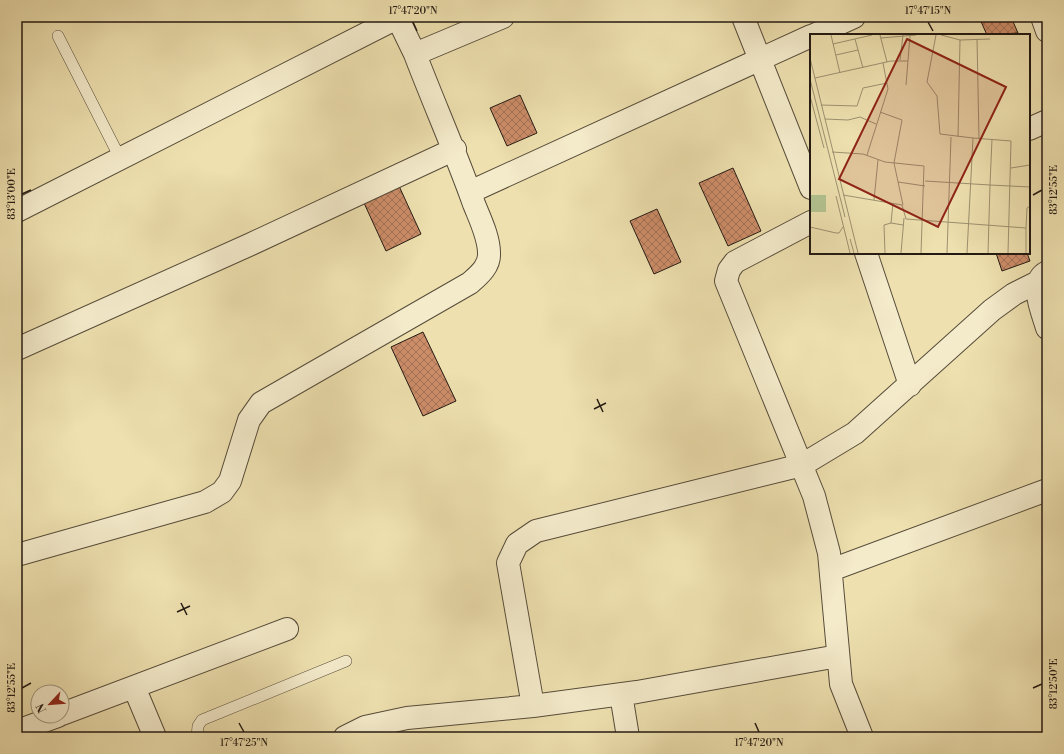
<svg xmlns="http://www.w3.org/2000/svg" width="1064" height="754" font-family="'Libre Bodoni',serif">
	<defs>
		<pattern id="building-cross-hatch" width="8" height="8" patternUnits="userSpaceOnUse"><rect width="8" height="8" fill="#cc8d69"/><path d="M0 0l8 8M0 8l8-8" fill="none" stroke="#a57255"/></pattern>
	</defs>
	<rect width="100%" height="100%" fill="#eee0af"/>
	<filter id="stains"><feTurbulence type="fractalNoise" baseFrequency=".005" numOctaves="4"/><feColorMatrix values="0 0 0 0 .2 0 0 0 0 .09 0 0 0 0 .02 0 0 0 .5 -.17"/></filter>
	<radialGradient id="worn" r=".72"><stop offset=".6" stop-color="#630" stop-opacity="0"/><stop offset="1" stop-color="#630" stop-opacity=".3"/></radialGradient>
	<path fill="url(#building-cross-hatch)" stroke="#231a13" d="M 979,17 L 1011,17 L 1018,33 L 987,35 Z
		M 520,95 L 537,133 L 507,146 L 490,108 Z
		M 733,168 L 761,231 L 728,246 L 699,183 Z
		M 399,186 L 421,234 L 386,251 L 364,203 Z
		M 657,209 L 681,262 L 654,274 L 630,221 Z
		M 996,253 L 1027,253 L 1030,261 L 1002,271 Z
		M 423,332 L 456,401 L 423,416 L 391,347 Z"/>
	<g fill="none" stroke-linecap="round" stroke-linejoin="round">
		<defs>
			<path id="lane" d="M 58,36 L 120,158
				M 197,737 L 198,726 L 202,720 L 346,661"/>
			<path id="street" d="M 397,17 L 415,54 L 503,17
				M 743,17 L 811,188
				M 1042,17 L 1047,31
				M 814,35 L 854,17
				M 1029,129 L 1047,121
				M 470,192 L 811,36
				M 17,211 L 397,18
				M 811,222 L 735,262 L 729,270 L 726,281 L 814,496 L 829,553 L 841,684 L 862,737
				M 866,253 L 910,385
				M 1047,272 C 1028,282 1043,313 1047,328
				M 17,349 L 249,245 L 455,149
				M 17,555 L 205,502 L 222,492 L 230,481 L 249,420 L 261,403 L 470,283 C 479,275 490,266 489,253 C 489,237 480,219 474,204 C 456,153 434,104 415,54
				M 831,570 L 1047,490
				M 134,687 L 155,737
				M 621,694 L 628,737
				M 533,706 L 508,563 L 517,544 L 536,531 L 802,465 L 855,433 L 992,310 L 1014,294 L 1038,282
				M 62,714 L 287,629
				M 17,731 L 58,716
				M 345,737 L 365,727 L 407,718 L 533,706 L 637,692 L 838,656"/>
		</defs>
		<use href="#lane" stroke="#564c3a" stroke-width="12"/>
		<use href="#street" stroke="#564c3a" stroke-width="24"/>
		<use href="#lane" stroke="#f4ebcb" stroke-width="11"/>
		<use href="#street" stroke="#f4ebcb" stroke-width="22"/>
	</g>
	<path fill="none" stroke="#231a13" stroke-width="1.5" d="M 413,22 L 417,31M 928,22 L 933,31M 22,194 L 31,190M 1033,195 L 1042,190M 597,399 L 603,412M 594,409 L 606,403M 181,603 L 187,615M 177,612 L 190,606M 22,688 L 31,683M 1033,688 L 1042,684M 239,723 L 244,732M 755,723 L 759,732"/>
	<g transform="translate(810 34)">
		<rect width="220" height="220" fill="#eee0af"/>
		<path d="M 0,161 L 16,161 L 16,178 L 0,178 Z" fill="#b2c390"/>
		<path fill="none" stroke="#9d9171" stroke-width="1" d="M 21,1 L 30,39M 70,1 L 77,28M 126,1 L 117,48 L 127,62 L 130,100 L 163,104M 131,1 L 150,6 L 180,5M 71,4 L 106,1M 45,5 L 53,34M 167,5 L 169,104M 23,10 L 62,1M 26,21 L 48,16M 0,24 L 48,219M 90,26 L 93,1M 5,44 L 81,27 L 98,27M 0,45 L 35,183M 96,51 L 100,2M 0,62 L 14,114M 11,71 L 47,72 L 53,54 L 77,49M 70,78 L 92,86 L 84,129 L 93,171M 15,85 L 38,86 L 50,83 L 66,90M 148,103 L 150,6M 182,105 L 180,151 L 220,153M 22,118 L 53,120 L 75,128 L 114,132 L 111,219M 57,121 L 78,55 L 73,29M 201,134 L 220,131M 115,147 L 180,151 L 178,219M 88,148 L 115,152M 33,161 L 92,171 L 96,185 L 216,194 L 216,219M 26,162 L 40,219M 64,166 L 68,126M 81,189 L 93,191M 0,193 L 26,199 L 29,199 L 33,193M 216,194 L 217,174 L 220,172M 40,205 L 44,219M 75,219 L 74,191 L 81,189 L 83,169M 91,219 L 94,184M 137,219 L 141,103M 157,219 L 163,104 L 201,107 L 198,219"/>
		<path fill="#8f2418" fill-opacity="0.15" stroke="#8f2418" stroke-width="2" d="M 97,5 L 196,53 L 128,193 L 29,145 Z"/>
		<rect width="220" height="220" fill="none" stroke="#231a13" stroke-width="2"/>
	</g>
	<rect width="1064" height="754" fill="none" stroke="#eee0af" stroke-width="44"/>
	<g transform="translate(50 704) rotate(244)"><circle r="19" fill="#f4ebcb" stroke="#a09781"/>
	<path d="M0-3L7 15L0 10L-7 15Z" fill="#8f2418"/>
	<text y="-6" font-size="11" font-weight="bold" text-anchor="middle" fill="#231a13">N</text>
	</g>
	<rect x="22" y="22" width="1020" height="710" fill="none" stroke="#231a13" stroke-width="1.5"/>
	<g font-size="10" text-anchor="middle" fill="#231a13">
		<text x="413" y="14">17°47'20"N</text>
		<text x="928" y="14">17°47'15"N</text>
		<text transform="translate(1053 190) rotate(-90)" y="4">83°12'55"E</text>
		<text transform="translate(11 194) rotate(-90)" y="4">83°13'00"E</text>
		<text transform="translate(1053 684) rotate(-90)" y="4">83°12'50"E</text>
		<text transform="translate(11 688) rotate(-90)" y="4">83°12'55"E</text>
		<text x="244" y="746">17°47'25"N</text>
		<text x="759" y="746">17°47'20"N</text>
	</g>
	<rect width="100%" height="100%" filter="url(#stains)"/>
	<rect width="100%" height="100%" fill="url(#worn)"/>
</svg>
